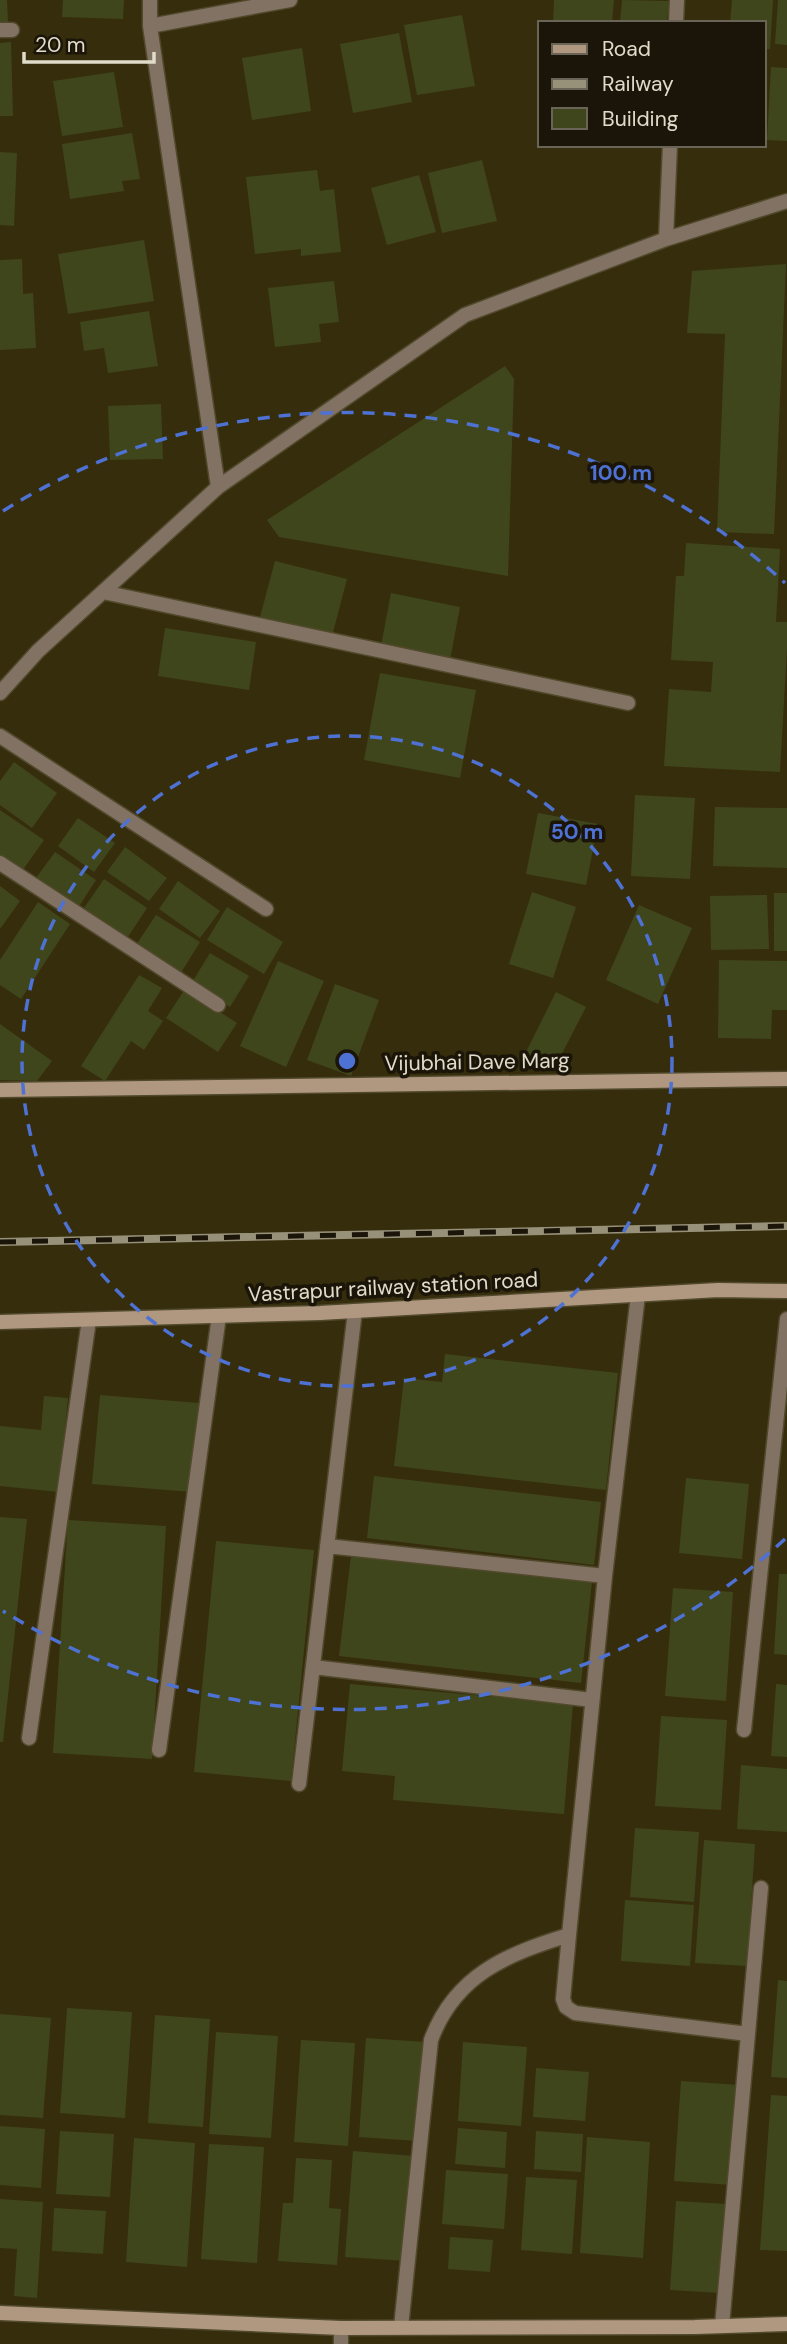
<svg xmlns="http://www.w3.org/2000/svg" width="787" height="2344" font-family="'DM Sans',sans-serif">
	<rect width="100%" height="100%" fill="#362d0d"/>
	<path fill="#40461c" d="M 0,0 L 7,0 L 8,22 L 0,22 Z
		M 63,0 L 124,0 L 123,19 L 62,17 Z
		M 554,0 L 614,0 L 612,23 L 553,23 Z
		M 622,0 L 669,1 L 667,22 L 620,23 Z
		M 732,0 L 773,0 L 770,49 L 764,49 L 764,23 L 730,23 Z
		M 778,0 L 787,0 L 787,45 L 775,44 Z
		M 462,15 L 475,86 L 417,95 L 404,25 Z
		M 399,33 L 412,102 L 353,113 L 340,44 Z
		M 11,42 L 13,116 L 0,116 L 0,43 Z
		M 302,48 L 311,111 L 252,120 L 242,58 Z
		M 771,67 L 787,68 L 787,141 L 767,140 Z
		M 114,72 L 123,127 L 62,136 L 53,81 Z
		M 132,133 L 140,179 L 122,181 L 124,191 L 70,199 L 62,144 Z
		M 0,152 L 17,153 L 14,226 L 0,225 Z
		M 482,160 L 497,221 L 442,233 L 428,173 Z
		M 317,170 L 320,191 L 334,189 L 341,252 L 301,256 L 301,249 L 255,254 L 246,177 Z
		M 419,175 L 436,232 L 387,245 L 371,188 Z
		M 144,240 L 154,301 L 68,314 L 58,254 Z
		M 22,259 L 23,294 L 33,293 L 36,348 L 0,350 L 0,260 Z
		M 786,264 L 774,534 L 717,532 L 725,334 L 687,333 L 692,271 Z
		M 334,281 L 339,322 L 319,324 L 321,342 L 275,347 L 268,288 Z
		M 149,311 L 158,366 L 108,373 L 104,348 L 84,351 L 80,322 Z
		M 505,366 L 514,379 L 508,576 L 279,537 L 267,520 Z
		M 161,404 L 163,459 L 110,460 L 108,406 Z
		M 686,543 L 780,549 L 776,622 L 787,622 L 787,648 L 780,772 L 664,766 L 669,689 L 711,692 L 713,662 L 671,660 L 676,576 L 684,576 Z
		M 275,561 L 347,579 L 332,636 L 260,617 Z
		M 391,593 L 460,607 L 450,660 L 381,646 Z
		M 165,628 L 256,642 L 249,690 L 158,676 Z
		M 380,673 L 476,690 L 460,778 L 364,760 Z
		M 14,762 L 57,793 L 32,828 L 0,805 L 0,781 Z
		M 635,795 L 695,798 L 690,879 L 631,876 Z
		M 715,807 L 787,808 L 787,868 L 713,866 Z
		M 0,810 L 44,840 L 20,874 L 0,861 Z
		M 538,813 L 598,824 L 586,885 L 526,874 Z
		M 78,818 L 115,843 L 94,872 L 58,846 Z
		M 125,847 L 167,878 L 149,901 L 107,872 Z
		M 55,852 L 96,880 L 76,911 L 33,882 Z
		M 104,879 L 147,908 L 126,940 L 82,911 Z
		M 178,881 L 220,911 L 200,938 L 159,909 Z
		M 0,886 L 20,901 L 0,929 Z
		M 532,892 L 576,907 L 553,978 L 509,964 Z
		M 774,893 L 787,893 L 787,951 L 774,951 Z
		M 767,895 L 769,949 L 711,950 L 710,896 Z
		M 38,902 L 70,924 L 21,999 L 0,985 L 0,960 Z
		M 639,905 L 692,928 L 658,1004 L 606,980 Z
		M 227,907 L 283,942 L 264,974 L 207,940 Z
		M 156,915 L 200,942 L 179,976 L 134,948 Z
		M 210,953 L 249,976 L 230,1007 L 191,984 Z
		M 719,960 L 787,961 L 787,1010 L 772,1010 L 771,1039 L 718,1038 Z
		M 278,961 L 324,981 L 286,1067 L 240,1046 Z
		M 139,975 L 162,988 L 148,1011 L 163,1021 L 144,1050 L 131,1041 L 105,1081 L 81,1066 Z
		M 335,984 L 379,1000 L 351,1076 L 307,1060 Z
		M 185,989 L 237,1023 L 218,1052 L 166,1018 Z
		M 556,992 L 586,1007 L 553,1071 L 524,1056 Z
		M 0,1024 L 52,1061 L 37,1081 L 0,1080 Z
		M 445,1354 L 618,1373 L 606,1490 L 394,1466 L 404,1378 L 442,1382 Z
		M 100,1395 L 199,1403 L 192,1492 L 92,1484 Z
		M 44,1396 L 68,1398 L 59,1492 L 0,1486 L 0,1426 L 41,1430 Z
		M 374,1476 L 601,1502 L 594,1565 L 367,1538 Z
		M 686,1478 L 749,1484 L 742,1559 L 679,1553 Z
		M 0,1517 L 27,1519 L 3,1742 L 0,1742 Z
		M 68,1520 L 166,1526 L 152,1759 L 53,1753 Z
		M 216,1541 L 314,1550 L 291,1781 L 194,1772 Z
		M 351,1556 L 592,1582 L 581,1683 L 339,1656 Z
		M 779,1574 L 787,1574 L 787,1655 L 774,1654 Z
		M 673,1588 L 733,1592 L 726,1701 L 665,1696 Z
		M 350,1684 L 573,1704 L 564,1814 L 393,1800 L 395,1776 L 342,1771 Z
		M 776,1684 L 787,1685 L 787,1757 L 771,1756 Z
		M 661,1716 L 727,1720 L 721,1810 L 655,1806 Z
		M 741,1765 L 787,1769 L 787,1832 L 737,1829 Z
		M 635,1828 L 699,1832 L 694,1902 L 630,1897 Z
		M 704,1840 L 755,1844 L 747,1966 L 695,1963 Z
		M 625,1900 L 694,1905 L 690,1966 L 621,1961 Z
		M 778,1980 L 787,1981 L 787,2078 L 771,2077 Z
		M 67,2008 L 132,2012 L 125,2118 L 60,2113 Z
		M 0,2014 L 51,2018 L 43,2118 L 0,2115 Z
		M 155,2015 L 210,2019 L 203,2127 L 148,2123 Z
		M 216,2032 L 278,2036 L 271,2138 L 209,2134 Z
		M 366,2038 L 425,2042 L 418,2141 L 359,2137 Z
		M 301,2040 L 355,2043 L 348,2146 L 294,2142 Z
		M 463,2042 L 527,2047 L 521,2126 L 458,2121 Z
		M 536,2068 L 589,2072 L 585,2121 L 533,2117 Z
		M 681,2081 L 739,2085 L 732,2185 L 674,2181 Z
		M 771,2095 L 787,2096 L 787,2251 L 760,2250 Z
		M 0,2126 L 45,2129 L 41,2188 L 0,2185 Z
		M 458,2128 L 507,2132 L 505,2168 L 455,2164 Z
		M 60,2131 L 114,2134 L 110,2197 L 56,2194 Z
		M 536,2131 L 583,2134 L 581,2172 L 534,2169 Z
		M 587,2137 L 650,2142 L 643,2258 L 580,2253 Z
		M 134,2138 L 195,2143 L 187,2267 L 126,2262 Z
		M 209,2144 L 264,2147 L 257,2263 L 201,2259 Z
		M 353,2151 L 414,2156 L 407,2261 L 345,2257 Z
		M 296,2158 L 332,2160 L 329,2208 L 341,2209 L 337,2265 L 278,2261 L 283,2203 L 293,2203 Z
		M 446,2170 L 508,2174 L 504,2229 L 442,2224 Z
		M 526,2177 L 577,2180 L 572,2254 L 521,2250 Z
		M 0,2199 L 43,2202 L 37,2298 L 14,2296 L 17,2249 L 0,2248 Z
		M 676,2201 L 727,2204 L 721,2293 L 670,2290 Z
		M 54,2208 L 106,2211 L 103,2254 L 52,2251 Z
		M 450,2237 L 493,2240 L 490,2272 L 448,2269 Z"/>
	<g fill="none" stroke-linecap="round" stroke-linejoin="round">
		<defs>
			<path id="street" d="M 150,0 L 150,26 L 218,487
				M 676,23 L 677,0
				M 150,26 L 290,0
				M 0,30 L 12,30
				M 666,239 L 670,145
				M 103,592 L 628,703
				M 0,693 L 38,651 L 218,487 L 465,315 L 666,239 L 787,201
				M 0,736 L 266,909
				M 0,863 L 218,1005
				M 327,1546 L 605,1576
				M 313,1667 L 592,1700
				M 744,1730 L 787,1319
				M 29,1738 L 89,1320
				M 159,1750 L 219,1316
				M 299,1784 L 355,1311
				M 569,1935 L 563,1999 L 566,2007 L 575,2013 L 748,2034
				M 722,2326 L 761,1888
				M 401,2327 L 431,2040 C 455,1975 507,1954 569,1935 L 605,1576 L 638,1295
				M 341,2344 L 341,2328"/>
			<path id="secondary" d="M 0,1090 L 787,1079
				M 0,1322 L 320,1313 L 718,1290 L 787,1291
				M 0,2313 L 341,2328 L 695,2327 L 787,2324"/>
		</defs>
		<use href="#street" stroke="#51492b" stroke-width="17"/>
		<use href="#secondary" stroke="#51492b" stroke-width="17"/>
		<use href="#street" stroke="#817263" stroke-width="14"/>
		<use href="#secondary" stroke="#b09880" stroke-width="14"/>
		<defs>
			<path id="rail" d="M 0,1242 L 787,1226"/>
		</defs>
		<use href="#rail" stroke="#98917a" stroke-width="8"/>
		<use href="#rail" stroke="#1a1508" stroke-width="5" stroke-dasharray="16" stroke-linecap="butt"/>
	</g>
	<g fill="none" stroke="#4e71d4" stroke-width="3.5" stroke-dasharray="12 9">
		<circle cx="347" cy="1061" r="325"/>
		<path d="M785 1539A649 649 0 0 1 3 1611M3 511A649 649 0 0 1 785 583"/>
	</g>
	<g text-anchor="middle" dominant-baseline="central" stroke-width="7" stroke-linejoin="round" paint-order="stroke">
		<g font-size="21" fill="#e1dbca" stroke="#1a1508">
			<text transform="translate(477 1062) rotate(-1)">Vijubhai Dave Marg</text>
			<text transform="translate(393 1287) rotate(-3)">Vastrapur railway station road</text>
		</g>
	</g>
	<circle cx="347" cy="1061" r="10" fill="#4e71d4" stroke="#1a1508" stroke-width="3.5"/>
	<g font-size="21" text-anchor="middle" font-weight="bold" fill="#4e71d4" stroke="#1a1508" stroke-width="7" stroke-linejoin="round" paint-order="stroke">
		<text x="621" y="480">100 m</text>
		<text x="577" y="839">50 m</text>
	</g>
	<rect x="538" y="21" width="228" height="126" fill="#1a1508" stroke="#6a6456" stroke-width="2"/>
	<rect x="552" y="44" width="35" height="10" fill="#b09880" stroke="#6a6456" stroke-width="2"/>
	<text x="602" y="56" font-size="21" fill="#e1dbca">Road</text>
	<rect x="552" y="79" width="35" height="10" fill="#98917a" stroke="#6a6456" stroke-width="2"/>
	<text x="602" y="91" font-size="21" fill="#e1dbca">Railway</text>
	<rect x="552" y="108" width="35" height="21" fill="#40461c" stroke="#6a6456" stroke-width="2"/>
	<text x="602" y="126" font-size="21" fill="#e1dbca">Building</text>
	<path d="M24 52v10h130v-10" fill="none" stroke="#e1dbca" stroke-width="3.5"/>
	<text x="35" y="52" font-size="21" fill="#e1dbca" stroke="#1a1508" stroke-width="5" paint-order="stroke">20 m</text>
</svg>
